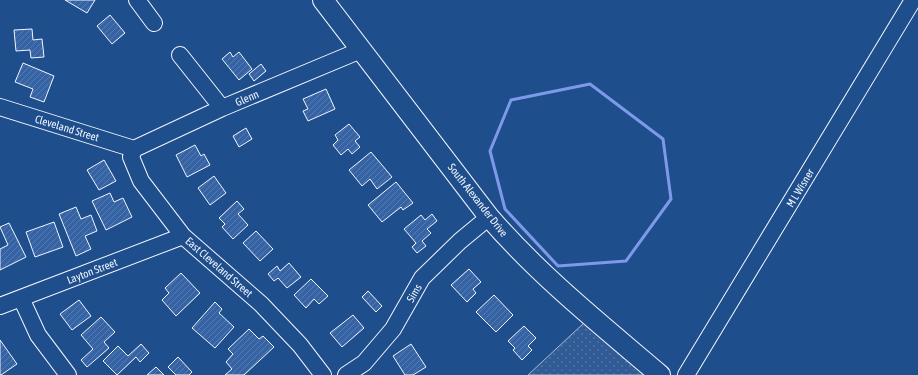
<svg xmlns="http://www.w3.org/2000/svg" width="918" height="375" font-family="'Asap Condensed',sans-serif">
	<defs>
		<pattern id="grass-dots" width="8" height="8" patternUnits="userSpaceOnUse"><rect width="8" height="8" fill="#305b95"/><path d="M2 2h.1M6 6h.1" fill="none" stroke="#4e73a5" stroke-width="1.8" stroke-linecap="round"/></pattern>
		<pattern id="building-hatch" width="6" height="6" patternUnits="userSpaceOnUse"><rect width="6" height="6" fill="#3563a3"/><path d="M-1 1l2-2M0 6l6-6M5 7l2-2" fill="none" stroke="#537ab1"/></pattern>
	</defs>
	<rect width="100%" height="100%" fill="#1f4e8c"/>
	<path fill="url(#grass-dots)" stroke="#a8bbd7" d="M 585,322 L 646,375 L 528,375 Z"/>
	<path fill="url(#building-hatch)" stroke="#f2f6ff" d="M 65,0 L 95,0 L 87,13 Z
		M 110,15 L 125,33 L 112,44 L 97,26 Z
		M 32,29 L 33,40 L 42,39 L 44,57 L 31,58 L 30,50 L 16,51 L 14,30 Z
		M 230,52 L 233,57 L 239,52 L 252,69 L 239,80 L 222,59 Z
		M 23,63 L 54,76 L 44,102 L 30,97 L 33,89 L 15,82 Z
		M 261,64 L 266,71 L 254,81 L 249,74 Z
		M 326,89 L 335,109 L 308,121 L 303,111 L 308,109 L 303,99 Z
		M 349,124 L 360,137 L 355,141 L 360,147 L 352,154 L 348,149 L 341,155 L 333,145 L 338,140 L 335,135 Z
		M 246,128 L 252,139 L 239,147 L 233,136 Z
		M 195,145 L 201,156 L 204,154 L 210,165 L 187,177 L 176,155 Z
		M 371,152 L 392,177 L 377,189 L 370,179 L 362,186 L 349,170 Z
		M 104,160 L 116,181 L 99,190 L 87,170 Z
		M 214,176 L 226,193 L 210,205 L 198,188 Z
		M 396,182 L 413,203 L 403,210 L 401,207 L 382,222 L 368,205 Z
		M 110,193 L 114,202 L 123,198 L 132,217 L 106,230 L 92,201 Z
		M 237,201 L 244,209 L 238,214 L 248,225 L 233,239 L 222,227 L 225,224 L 219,218 Z
		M 76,207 L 81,219 L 91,215 L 97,231 L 85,236 L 91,249 L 76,256 L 59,214 Z
		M 432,214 L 437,221 L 427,229 L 431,233 L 422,241 L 426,246 L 417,253 L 412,247 L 416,243 L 404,229 L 421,215 L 425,220 Z
		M 54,222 L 63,247 L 35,257 L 26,232 Z
		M 9,223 L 26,257 L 0,270 L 0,249 L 8,245 L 0,227 Z
		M 256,231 L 273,249 L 260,261 L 243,243 Z
		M 289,263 L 301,277 L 287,288 L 278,278 L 274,281 L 268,274 L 277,266 L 280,271 Z
		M 469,269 L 481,282 L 473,289 L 476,293 L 467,302 L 451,285 Z
		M 181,273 L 200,293 L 176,316 L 162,300 L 169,293 L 165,288 Z
		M 311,279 L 328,296 L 319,304 L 314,299 L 306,308 L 294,295 Z
		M 368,291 L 382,306 L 376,312 L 362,297 Z
		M 494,295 L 513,315 L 496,332 L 476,312 Z
		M 79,300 L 91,316 L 72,330 L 60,314 Z
		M 215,302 L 222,309 L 219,313 L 234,327 L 215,348 L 192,328 Z
		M 353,315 L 364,328 L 342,347 L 330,333 Z
		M 101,317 L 115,332 L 104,342 L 109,348 L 87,367 L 81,360 L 93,349 L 81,335 Z
		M 524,326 L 536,338 L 528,346 L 532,350 L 522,360 L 513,350 L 515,348 L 508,341 Z
		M 249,329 L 259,339 L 263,336 L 274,347 L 244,375 L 225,375 L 232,369 L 226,362 L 233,354 L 228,349 Z
		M 0,340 L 17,364 L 1,375 L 0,375 Z
		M 141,344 L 149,353 L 140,362 L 136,357 L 117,375 L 103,361 L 118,346 L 128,356 Z
		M 411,344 L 426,367 L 413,375 L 405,375 L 393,356 Z
		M 178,357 L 192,372 L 189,375 L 176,375 L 168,367 Z
		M 156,367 L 164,375 L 147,375 Z"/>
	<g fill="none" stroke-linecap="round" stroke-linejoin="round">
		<defs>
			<path id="minor" d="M 137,0 L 154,23
				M 180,55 L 222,108
				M 0,107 L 134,149
				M 134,149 L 131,157 L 141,181 L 183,236 L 261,304 L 300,345 L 323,375
				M 134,149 L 222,108 L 361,50
				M 21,298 L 38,335 L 68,375
				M 0,306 L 183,236
				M 346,375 L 364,363 L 393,329 L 422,278 L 460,241 L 489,217
				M 686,375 L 913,0"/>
			<path id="major" d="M 323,0 L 489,217 C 540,276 600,324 660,375"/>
		</defs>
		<use href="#minor" stroke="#f2f6ff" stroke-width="18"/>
		<use href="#major" stroke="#f2f6ff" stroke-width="22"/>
		<use href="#minor" stroke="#1f4e8c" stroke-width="16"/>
		<use href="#major" stroke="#1f4e8c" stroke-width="20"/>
	</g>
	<path fill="none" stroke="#7d9aea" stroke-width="3" stroke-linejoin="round" d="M 590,84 L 663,139 L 671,199 L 626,261 L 558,266 L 505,209 L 490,151 L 511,100 Z"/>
	<g text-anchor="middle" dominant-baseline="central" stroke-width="3" stroke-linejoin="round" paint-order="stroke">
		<g font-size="11" fill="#f2f6ff" stroke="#1f4e8c">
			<text transform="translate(247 98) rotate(-23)">Glenn</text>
			<text transform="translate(67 128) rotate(17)">Cleveland Street</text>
			<text transform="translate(800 188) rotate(-59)">M L Wisner</text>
			<text transform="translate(478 200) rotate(52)">South Alexander Drive</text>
			<text transform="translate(219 267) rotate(41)">East Cleveland Street</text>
			<text transform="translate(92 271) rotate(-21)">Layton Street</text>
			<text transform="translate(414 293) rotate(-60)">Sims</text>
		</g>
	</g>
</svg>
